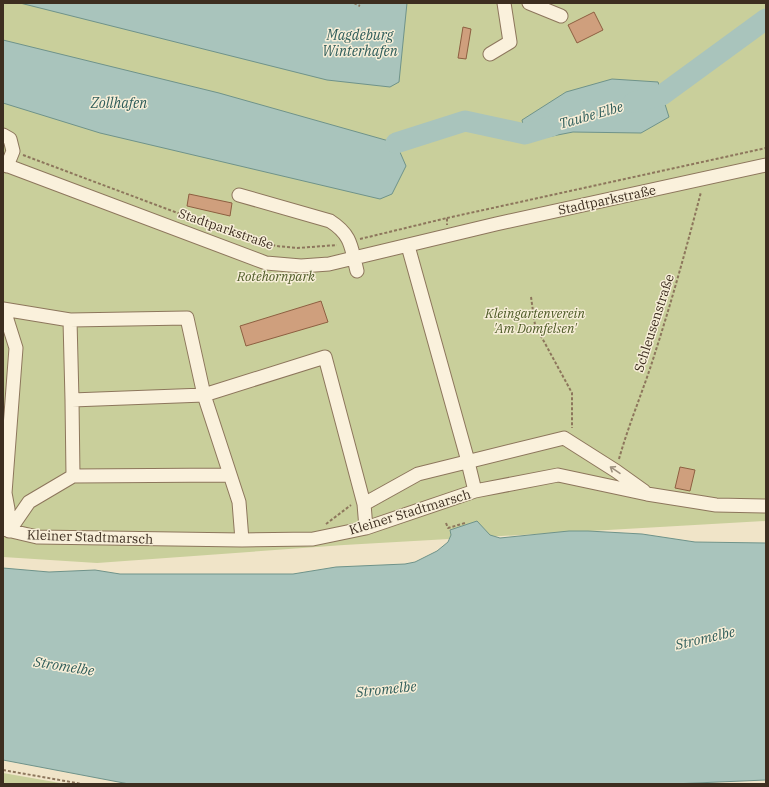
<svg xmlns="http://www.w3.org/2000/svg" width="769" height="787" font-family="'IBM Plex Serif',serif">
	<rect width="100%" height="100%" fill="#f0e4c8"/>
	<path fill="#c9cf9b" d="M 3,3 L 766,3 L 766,521 L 344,545 L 97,563 L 3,557 Z
		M 3,773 L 66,784 L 3,784 Z"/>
	<path fill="#a9c4bc" stroke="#6f938a" d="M 20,3 L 407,3 L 399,82 L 390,87 L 327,80 Z
		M 3,40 L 219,93 L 396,143 L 406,166 L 392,194 L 380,199 L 100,133 L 3,103 Z
		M 612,79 L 658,82 L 669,117 L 641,133 L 573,132 L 537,139 L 525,134 L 522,120 L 566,92 Z
		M 477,521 L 490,535 L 500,538 L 569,531 L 588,531 L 642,534 L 695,542 L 766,543 L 766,780 L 672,784 L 129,784 L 3,760 L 3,568 L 49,572 L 95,570 L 120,574 L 293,574 L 336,567 L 405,564 L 415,562 L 437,551 L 448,542 L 451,535 L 450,530 Z"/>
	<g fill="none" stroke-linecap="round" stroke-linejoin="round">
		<path stroke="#a9c4bc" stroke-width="21" d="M 634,102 L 662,95 L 766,19
			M 396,143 L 465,121 L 525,134 L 552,126"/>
	</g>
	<path fill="#cf9f7d" stroke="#8d5f41" d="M 594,12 L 603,30 L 577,43 L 568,25 Z
		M 463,27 L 471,29 L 466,59 L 458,58 Z
		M 189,194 L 232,203 L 230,216 L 187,206 Z
		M 321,301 L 328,322 L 246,346 L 240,326 Z
		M 680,467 L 695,470 L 690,491 L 675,488 Z"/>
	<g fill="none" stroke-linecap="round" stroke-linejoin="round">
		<defs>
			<path id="minor" d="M 529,3 L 561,16
				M 490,54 L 510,42 L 504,3
				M 3,135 L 10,139 L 13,151 L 7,166
				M 3,164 L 266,263 L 301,266 L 329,264 L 496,224 L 766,165
				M 239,195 L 330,221 C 352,235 351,247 357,271
				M 408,246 L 466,454 L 475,491
				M 3,309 L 70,320 L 187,318 L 204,395 L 239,502 L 242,540
				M 4,310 L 16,348 L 5,493 L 8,509 L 9,531
				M 70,320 L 72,400
				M 73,476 L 230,475
				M 366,528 L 364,504 L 418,474 L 564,438 L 616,471 L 644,491
				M 3,529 L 37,537 L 242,540 L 313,539 L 366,528 L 475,491 L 558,475 L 647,494 L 716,505 L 766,506
				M 9,531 L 29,502 L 73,476 L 72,400 L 204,395 L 325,357 L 364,504"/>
		</defs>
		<use href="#minor" stroke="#8d765c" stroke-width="15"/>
		<path stroke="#8d765c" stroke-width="2" stroke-dasharray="3 2" stroke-linecap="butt" d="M 354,3 L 360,6
			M 23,155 L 191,218 L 276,246 L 297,248 L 337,245
			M 447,218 L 766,148
			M 360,239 L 447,218 L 447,225
			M 531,297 L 535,325 L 572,393 L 572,428
			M 619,459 C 629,423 644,389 655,353 C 672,300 687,246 701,192
			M 446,523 L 448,528 L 465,523
			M 326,524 L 351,505
			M 3,770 L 82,784"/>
		<use href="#minor" stroke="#faf1dc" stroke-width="13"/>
	</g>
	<defs><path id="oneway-shaft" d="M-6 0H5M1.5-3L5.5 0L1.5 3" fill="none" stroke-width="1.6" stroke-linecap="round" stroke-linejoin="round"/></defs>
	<use stroke="#9c907e" href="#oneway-shaft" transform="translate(615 470) rotate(-146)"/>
	<g text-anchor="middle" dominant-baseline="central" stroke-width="3" stroke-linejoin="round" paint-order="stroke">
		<g font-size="13" fill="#3d2e20" stroke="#f7eed8">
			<text transform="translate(607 200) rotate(-12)">Stadtparkstraße</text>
			<text transform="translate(226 229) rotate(19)">Stadtparkstraße</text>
			<text transform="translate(654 323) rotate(-72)">Schleusenstraße</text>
			<text transform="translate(410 512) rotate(-17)">Kleiner Stadtmarsch</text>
			<text transform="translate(90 537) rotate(2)">Kleiner Stadtmarsch</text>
		</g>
		<g font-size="13" font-style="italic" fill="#4d5a26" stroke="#f7eed8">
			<text x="276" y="276">Rotehornpark</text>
			<text x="535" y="313">Kleingartenverein<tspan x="535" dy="15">'Am Domfelsen'</tspan></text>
		</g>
		<g font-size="14" font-style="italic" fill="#2f5d5a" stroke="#f7eed8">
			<text x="360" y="35">Magdeburg<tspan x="360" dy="16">Winterhafen</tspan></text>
			<text x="119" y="103">Zollhafen</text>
			<text transform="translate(591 115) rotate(-16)">Taube Elbe</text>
			<text transform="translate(705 638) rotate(-13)">Stromelbe</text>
			<text transform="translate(64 666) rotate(9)">Stromelbe</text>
			<text transform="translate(386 689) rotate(-6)">Stromelbe</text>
		</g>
	</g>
	<rect width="769" height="787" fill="none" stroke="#3d2e20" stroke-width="8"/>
</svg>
